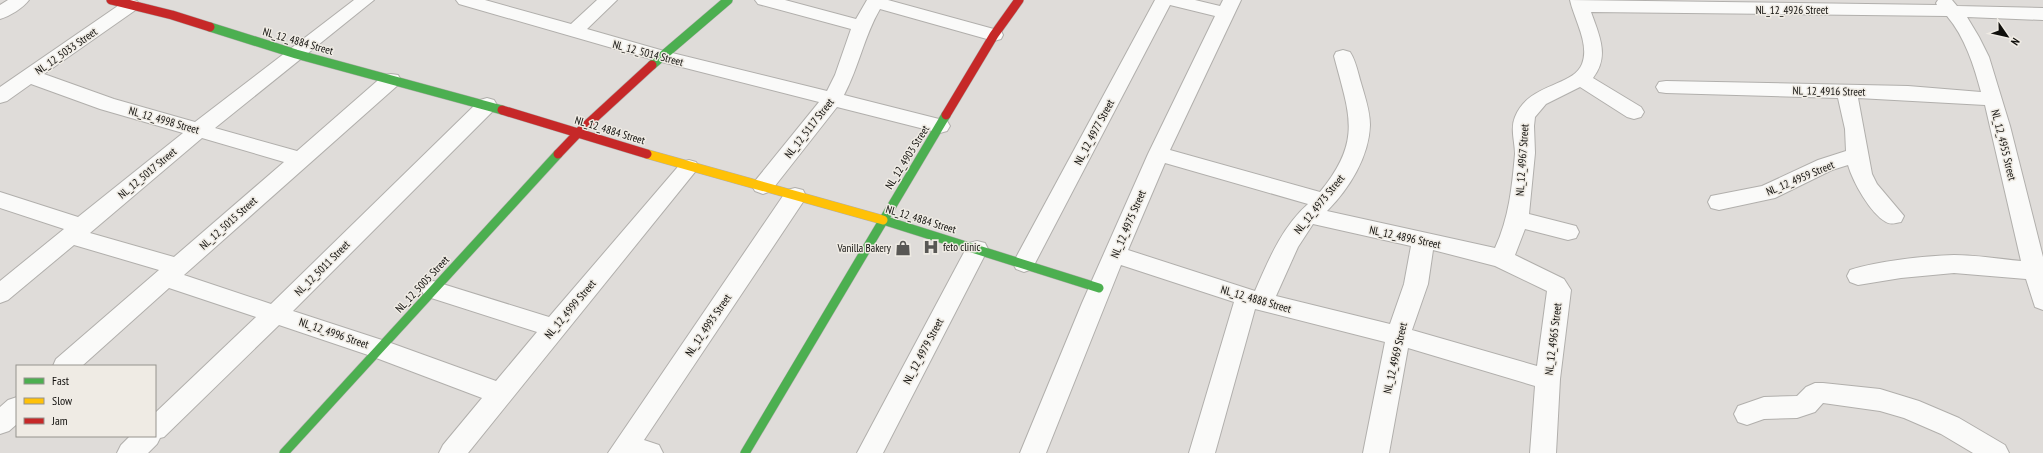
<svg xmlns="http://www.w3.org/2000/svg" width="2043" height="453" font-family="'PT Sans Narrow',sans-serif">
	<rect width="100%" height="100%" fill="#dfdcd9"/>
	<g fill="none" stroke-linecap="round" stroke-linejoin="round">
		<defs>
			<path id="street" d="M 8,0 L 29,0 C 23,8 10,16 0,19 L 0,5 Z
				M 133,0 L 137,1 L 140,5 L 137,9 L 44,74 L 114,99 L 195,122 L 354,0 L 374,0 L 215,128 L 297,151 L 384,75 L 391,74 L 398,75 L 401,80 L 398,85 L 184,275 L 271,304 L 480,100 L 487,98 L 494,100 L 497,105 L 494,110 L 293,311 L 388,342 L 496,381 L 537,332 L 425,296 L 421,290 L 425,284 L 433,281 L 549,317 L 682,162 L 689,160 L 696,162 L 699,167 L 468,453 L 439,453 L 443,445 L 482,398 L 371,356 L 279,325 L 164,437 L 160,438 L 157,444 L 148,453 L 117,453 L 121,445 L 130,436 L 155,436 L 155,413 L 256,317 L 169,288 L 82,366 L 53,366 L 56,359 L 159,270 L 74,245 L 8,300 L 0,303 L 0,281 L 64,229 L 0,208 L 0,192 L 78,217 L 183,133 L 100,109 L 31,84 L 7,101 L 0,103 L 0,87 L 125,1 ZM 202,138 L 284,162 L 174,257 L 90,233 Z
				M 456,0 L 485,0 L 571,24 L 597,0 L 617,0 L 587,29 L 664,51 L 827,91 L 835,75 L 851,29 L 758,4 L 755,0 L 785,0 L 856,19 L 867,0 L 888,0 L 1001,31 L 1003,35 L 1001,39 L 994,41 L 880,9 C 864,36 859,67 844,95 L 947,121 L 950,126 L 947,131 L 940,133 L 837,107 L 771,191 L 763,194 L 755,191 L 752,186 L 755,181 L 819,102 L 654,60 L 459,4 Z
				M 1155,0 L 1195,0 L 1220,6 L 1223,0 L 1241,0 L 1170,150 L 1320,192 C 1363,140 1349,114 1334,56 L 1336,52 L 1343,50 L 1350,52 C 1356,61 1358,73 1361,83 C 1365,97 1370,111 1370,125 C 1369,157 1349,189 1327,211 L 1495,248 C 1509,218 1512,187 1515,154 C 1515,142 1510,129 1515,117 C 1528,83 1573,87 1582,64 C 1590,44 1574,19 1570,0 L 1937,5 L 1936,3 L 1938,0 L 1952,0 L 1957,6 L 2043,8 L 2043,20 L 1967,17 L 1979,37 L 1989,57 L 2010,126 L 2043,257 L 2043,310 L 2035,307 L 2026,279 L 1954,273 L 1901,278 L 1858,285 L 1850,282 L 1847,276 L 1850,270 C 1878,261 1924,256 1954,255 C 1976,255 1999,259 2021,261 L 1985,105 L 1858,98 L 1872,174 L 1877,184 L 1904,216 L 1901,222 C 1895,223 1891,225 1886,222 C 1870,213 1853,182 1848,165 L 1832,170 L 1775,198 L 1719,210 L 1711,208 L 1708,202 L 1711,196 L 1762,186 L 1818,160 L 1846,151 L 1845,129 L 1838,98 L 1666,93 L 1659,92 L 1656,87 L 1659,82 L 1666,81 L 1908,86 L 1981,92 C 1974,66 1965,37 1947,16 L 1591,12 C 1599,35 1610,56 1593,78 L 1641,107 L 1644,112 L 1641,117 L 1634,119 L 1627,117 L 1580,87 L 1546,104 L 1535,117 L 1534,126 L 1535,153 L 1529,214 L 1576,226 L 1579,232 L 1576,238 L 1568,240 L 1525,229 L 1515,255 L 1564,279 L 1571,290 L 1560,379 L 1556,453 L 1530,453 L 1535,386 L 1408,348 L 1389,453 L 1363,453 L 1385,342 L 1255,309 L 1215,453 L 1189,453 L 1234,302 L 1121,265 L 1046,453 L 1020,453 L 1082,303 L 1148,154 L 1215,16 L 1170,5 L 1032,269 L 1024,272 L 1016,269 L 1013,263 ZM 1165,163 L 1308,204 C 1282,227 1269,259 1255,291 L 1128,250 ZM 1313,224 L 1411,246 L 1404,284 L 1390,324 L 1276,296 L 1298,247 ZM 1433,250 L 1495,266 L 1547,291 L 1537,366 L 1412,330 L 1428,284 Z
				M 795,188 L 803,190 L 806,196 L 803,202 L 644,440 L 659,445 L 663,453 L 608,453 L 787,190 Z
				M 977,241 L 985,243 L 988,249 L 883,453 L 857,453 L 969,243 Z
				M 1815,383 L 1823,383 L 1880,389 L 1919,401 L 1959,418 L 2005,445 L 2009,453 L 1973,453 L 1941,434 L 1904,418 L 1880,411 L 1823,403 L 1815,412 L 1797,418 L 1764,419 L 1747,425 L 1738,422 L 1734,414 L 1738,406 L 1764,397 L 1797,396 L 1806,387 Z
				M 17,397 L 17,424 L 9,431 L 0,434 L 0,407 L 8,400 Z"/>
			<path id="fast" d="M 210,27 L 296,54 L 502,110
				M 652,65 L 728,0
				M 883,220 L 1099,288
				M 284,453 L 558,154
				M 745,453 L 946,115"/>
			<path id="slow" d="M 647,154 L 883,220"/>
			<path id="jam" d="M 111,0 L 172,15 L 210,27
				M 502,110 L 647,154
				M 946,115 L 994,35 L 1019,0
				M 558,154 L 578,133 L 652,65"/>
		</defs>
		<use href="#street" stroke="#b1afac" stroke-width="2"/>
		<use href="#fast" stroke="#b1afac" stroke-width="10"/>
		<use href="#slow" stroke="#b1afac" stroke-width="10"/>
		<use href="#jam" stroke="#b1afac" stroke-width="10"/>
		<use href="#street" fill="#fafaf9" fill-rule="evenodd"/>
		<use href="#fast" stroke="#4caf50" stroke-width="9"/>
		<use href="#slow" stroke="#ffc107" stroke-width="9"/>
		<use href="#jam" stroke="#c62828" stroke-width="9"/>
	</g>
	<defs>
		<symbol id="hospital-bare" viewBox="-9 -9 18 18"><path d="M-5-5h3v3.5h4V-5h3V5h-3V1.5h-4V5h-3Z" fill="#585754" stroke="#efebe4" stroke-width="2.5" paint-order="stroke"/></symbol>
		<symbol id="shop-bare" viewBox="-9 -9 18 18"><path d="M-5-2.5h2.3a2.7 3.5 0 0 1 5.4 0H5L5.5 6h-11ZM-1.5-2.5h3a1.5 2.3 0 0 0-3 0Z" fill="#585754" stroke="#efebe4" stroke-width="2.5" paint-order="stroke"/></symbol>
	</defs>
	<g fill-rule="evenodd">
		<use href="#hospital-bare" x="920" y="236" width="22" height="22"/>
		<use href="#shop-bare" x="892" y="237" width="22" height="22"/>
	</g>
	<g text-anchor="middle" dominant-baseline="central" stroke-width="3" stroke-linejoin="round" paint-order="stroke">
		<g font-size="11" fill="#100f0c" stroke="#efebe4">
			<text x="1792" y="10">NL_12_4926 Street</text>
			<text transform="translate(298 41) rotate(16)">NL_12_4884 Street</text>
			<text transform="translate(66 51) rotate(-35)">NL_12_5033 Street</text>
			<text transform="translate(648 53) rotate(15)">NL_12_5014 Street</text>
			<text transform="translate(1829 91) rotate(1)">NL_12_4916 Street</text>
			<text transform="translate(164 120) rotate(16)">NL_12_4998 Street</text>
			<text transform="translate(809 128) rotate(-52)">NL_12_5117 Street</text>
			<text transform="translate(610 130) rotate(17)">NL_12_4884 Street</text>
			<text transform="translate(1094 132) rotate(-62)">NL_12_4977 Street</text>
			<text transform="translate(2004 145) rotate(76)">NL_12_4955 Street</text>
			<text transform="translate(907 157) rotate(-58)">NL_12_4903 Street</text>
			<text transform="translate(1522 160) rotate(-86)">NL_12_4967 Street</text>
			<text transform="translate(147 173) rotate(-40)">NL_12_5017 Street</text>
			<text transform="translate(1800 178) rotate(-23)">NL_12_4959 Street</text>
			<text transform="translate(1319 204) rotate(-51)">NL_12_4973 Street</text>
			<text transform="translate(921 219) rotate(17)">NL_12_4884 Street</text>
			<text transform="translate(228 223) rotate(-42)">NL_12_5015 Street</text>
			<text transform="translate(1128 224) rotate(-67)">NL_12_4975 Street</text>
			<text transform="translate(1405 237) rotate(12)">NL_12_4896 Street</text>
			<text transform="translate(322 268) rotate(-45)">NL_12_5011 Street</text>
			<text transform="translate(422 284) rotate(-47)">NL_12_5005 Street</text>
			<text transform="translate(1256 299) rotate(16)">NL_12_4888 Street</text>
			<text transform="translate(570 309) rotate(-50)">NL_12_4999 Street</text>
			<text transform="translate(708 325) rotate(-56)">NL_12_4993 Street</text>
			<text transform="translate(334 333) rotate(19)">NL_12_4996 Street</text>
			<text transform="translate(1553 339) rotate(-83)">NL_12_4965 Street</text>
			<text transform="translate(923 351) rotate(-62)">NL_12_4979 Street</text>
			<text transform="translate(1395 358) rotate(-77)">NL_12_4969 Street</text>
		</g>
		<g font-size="11" fill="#100f0c" stroke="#efebe4" text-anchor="start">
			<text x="943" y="247">feto clinic</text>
			<text x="891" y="248" text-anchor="end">Vanilla Bakery</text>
		</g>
	</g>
	<rect x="16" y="365" width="140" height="72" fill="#efebe4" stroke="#96938e"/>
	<rect x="24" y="378" width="20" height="6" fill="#4caf50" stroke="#96938e"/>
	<text x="52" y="385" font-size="12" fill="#100f0c">Fast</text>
	<rect x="24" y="398" width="20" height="6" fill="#ffc107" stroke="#96938e"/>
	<text x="52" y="405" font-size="12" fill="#100f0c">Slow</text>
	<rect x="24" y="418" width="20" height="6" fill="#c62828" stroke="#96938e"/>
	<text x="52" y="425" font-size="12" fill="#100f0c">Jam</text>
	<g transform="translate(2007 36) rotate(124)" stroke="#efebe4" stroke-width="3" paint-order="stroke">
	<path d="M0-3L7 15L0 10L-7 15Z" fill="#100f0c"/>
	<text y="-6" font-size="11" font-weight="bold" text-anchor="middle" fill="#100f0c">N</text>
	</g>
</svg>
